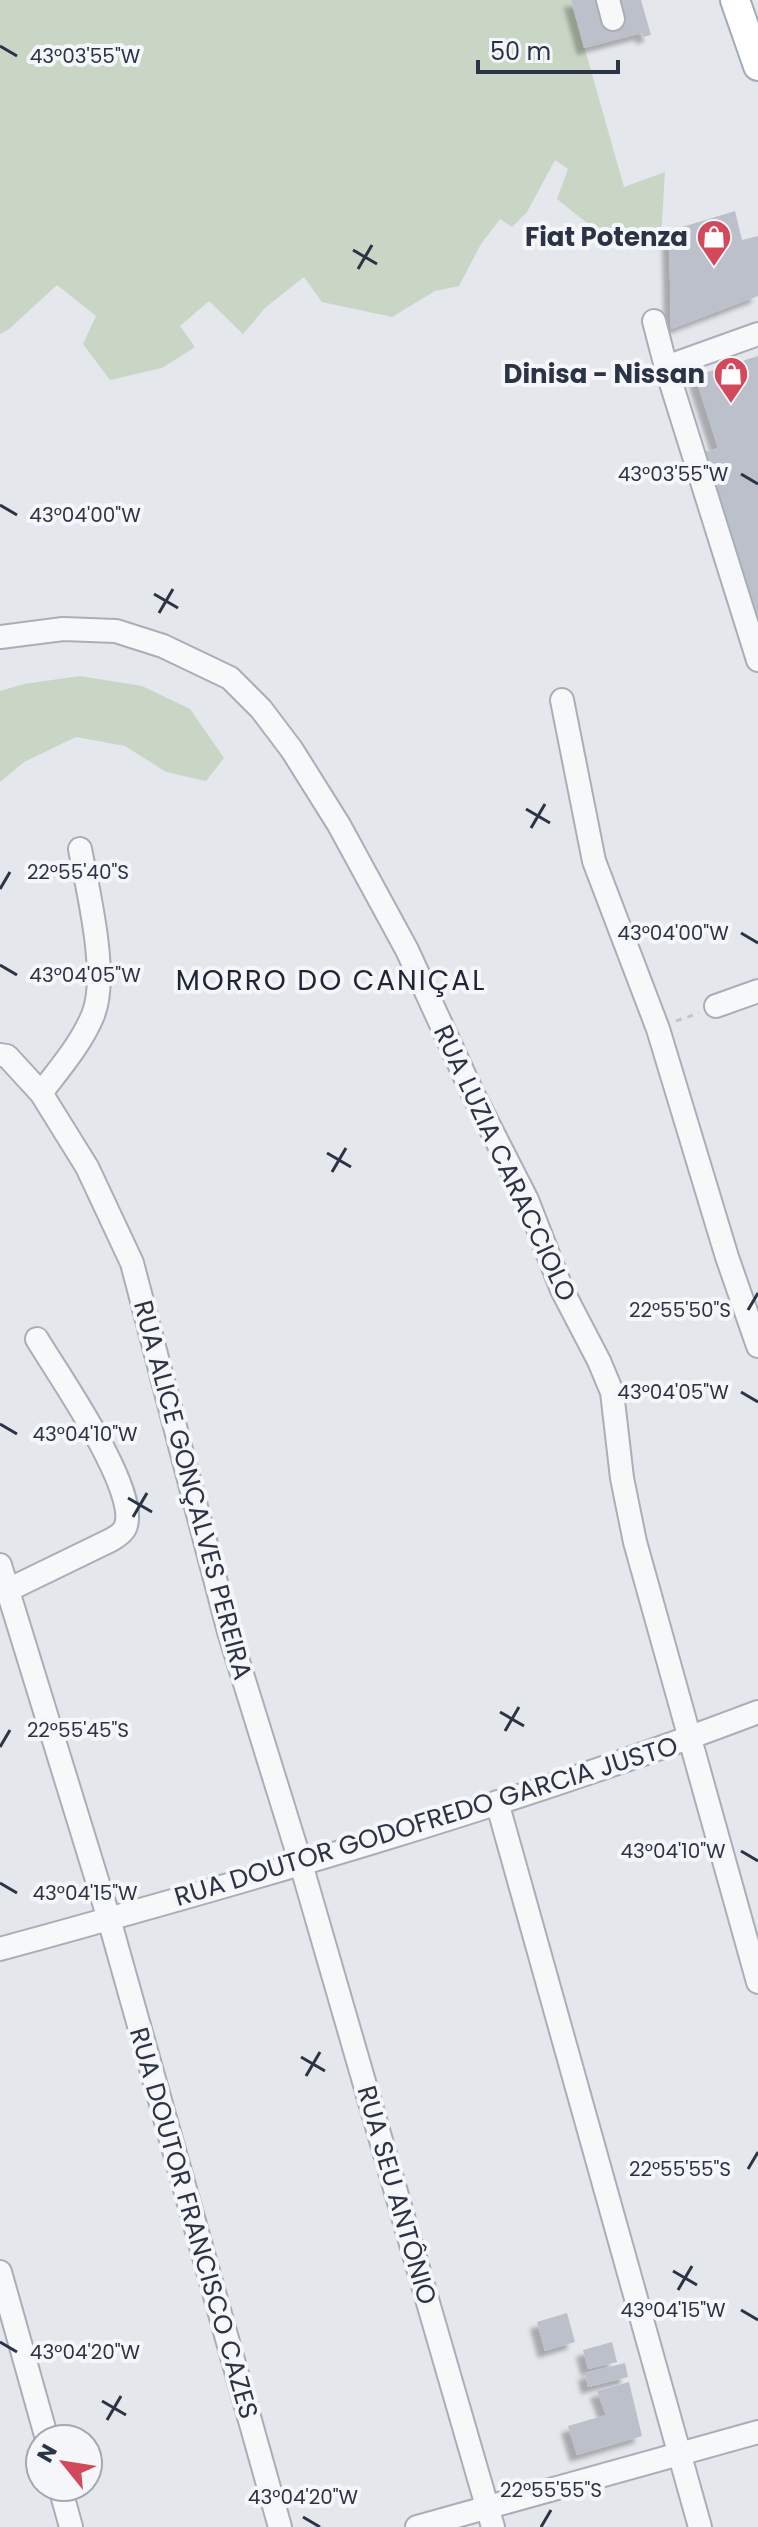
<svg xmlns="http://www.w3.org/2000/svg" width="758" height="2527" font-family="Poppins,sans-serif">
	<defs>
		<filter id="shadow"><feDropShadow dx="-7" dy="7" stdDeviation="2" flood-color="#0004"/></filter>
	</defs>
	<rect width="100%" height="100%" fill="#e4e7ec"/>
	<path fill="#c9d6c5" d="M 0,0 L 571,0 L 624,187 L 665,172 L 661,236 L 648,228 L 642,238 L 625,229 L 618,248 L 557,199 L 568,169 L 555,160 L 527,212 L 512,227 L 500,219 L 481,244 L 459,286 L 435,291 L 392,317 L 322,302 L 304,277 L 265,308 L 243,334 L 209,301 L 180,326 L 195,347 L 162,368 L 110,380 L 83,344 L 96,316 L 57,285 L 9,329 L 0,334 Z
		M 80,676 L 142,686 L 190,709 L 224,758 L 206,781 L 166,772 L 125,746 L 76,737 L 24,762 L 0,782 L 0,691 L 24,684 Z"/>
	<path fill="#bbc0ca" filter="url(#shadow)" d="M 571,0 L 641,0 L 651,35 L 643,37 L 642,33 L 584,48 Z
		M 735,211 L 742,240 L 758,236 L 758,296 L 671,329 L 669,231 Z
		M 758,356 L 758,617 L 757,617 L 701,453 L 718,448 L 695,376 Z
		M 567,2313 L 575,2342 L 545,2351 L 537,2322 Z
		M 612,2342 L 617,2362 L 588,2369 L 583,2350 Z
		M 625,2363 L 628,2377 L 588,2387 L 585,2373 Z
		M 629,2382 L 642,2436 L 577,2455 L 568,2426 L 606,2415 L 597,2391 Z"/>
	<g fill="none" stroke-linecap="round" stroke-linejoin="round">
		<defs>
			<path id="minor" d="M 608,0 L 613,19
				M 654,321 L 666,367 L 758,334
				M 666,367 L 758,660
				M 0,637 L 63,629 L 116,631 L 163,646 L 230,678 L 261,709 L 292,750 L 339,825 L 407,950 L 473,1094 L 527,1200 L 562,1290 L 599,1361 L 612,1392 L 622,1478 L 635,1542 L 758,1982
				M 562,700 L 594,861 L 658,1029 L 727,1257 L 758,1346
				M 716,1006 L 758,991
				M 0,1055 L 7,1056 L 41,1093 L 87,1167 L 132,1263 L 229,1632 L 301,1864 L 493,2527
				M 41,1093 C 60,1068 81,1044 93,1015 C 109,976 88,891 80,849
				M 0,1565 L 109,1919 L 280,2527
				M 8,1590 L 111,1540 C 116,1537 122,1534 125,1528 C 142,1493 57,1373 37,1339
				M 497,1802 L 700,2527
				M 0,1949 C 255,1879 511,1806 758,1712
				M 0,2272 L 47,2439
				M 60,2487 L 71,2527
				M 417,2527 L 758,2432"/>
			<path id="major" d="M 735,0 L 758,66"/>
		</defs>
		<use href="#minor" stroke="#a9aeb7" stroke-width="26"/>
		<use href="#major" stroke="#a3abb8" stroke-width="32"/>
		<path stroke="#c2c5cb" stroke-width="3" stroke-dasharray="6 6" stroke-linecap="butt" d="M 676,1021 L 699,1013"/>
		<use href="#minor" stroke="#f7f8fa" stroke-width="22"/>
		<use href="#major" stroke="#fff" stroke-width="28"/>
	</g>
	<path fill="none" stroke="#2b3445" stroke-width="3" d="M 0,46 L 17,56M 353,250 L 377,264M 358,269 L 372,245M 741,474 L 758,484M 0,505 L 17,515M 154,594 L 178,608M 159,613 L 173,589M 526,809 L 550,823M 531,828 L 545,804M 0,889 L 10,872M 741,933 L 758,943M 0,965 L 17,975M 327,1153 L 351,1167M 332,1172 L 346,1148M 748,1310 L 758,1293M 741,1392 L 758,1402M 0,1424 L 17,1434M 128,1498 L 152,1512M 133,1517 L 147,1493M 500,1712 L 524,1726M 505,1731 L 519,1707M 0,1747 L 10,1730M 741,1851 L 758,1861M 0,1883 L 17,1893M 301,2057 L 325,2071M 306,2076 L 320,2052M 748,2169 L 758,2152M 673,2271 L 697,2285M 678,2290 L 692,2266M 741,2310 L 758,2320M 0,2342 L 17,2352M 102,2401 L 126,2415M 107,2420 L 121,2396M 303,2517 L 320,2527M 541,2527 L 551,2510"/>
	<defs>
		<symbol id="shop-pin" viewBox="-11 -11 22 30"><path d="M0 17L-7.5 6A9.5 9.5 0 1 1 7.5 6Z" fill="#d1495b" stroke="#f4f6f9"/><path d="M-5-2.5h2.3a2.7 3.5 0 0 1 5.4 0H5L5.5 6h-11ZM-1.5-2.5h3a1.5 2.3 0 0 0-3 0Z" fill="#fff"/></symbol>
	</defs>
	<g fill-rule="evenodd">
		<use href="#shop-pin" x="694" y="217" width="40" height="54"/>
		<use href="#shop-pin" x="711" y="354" width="40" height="54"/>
	</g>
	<g text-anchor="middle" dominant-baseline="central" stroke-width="8" stroke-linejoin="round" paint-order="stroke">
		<g font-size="26" font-weight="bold" fill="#2b3445" stroke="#f4f6f9" text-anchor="end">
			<text x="688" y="237">Fiat Potenza</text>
			<text x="705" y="374">Dinisa - Nissan</text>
		</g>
		<g font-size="26" fill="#2b3445" stroke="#f4f6f9">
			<text transform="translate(505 1163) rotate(65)">RUA LUZIA CARACCIOLO</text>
			<text transform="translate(193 1490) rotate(75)">RUA ALICE GONÇALVES PEREIRA</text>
			<text transform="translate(426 1821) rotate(-17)">RUA DOUTOR GODOFREDO GARCIA JUSTO</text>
			<text transform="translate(397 2195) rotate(74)">RUA SEU ANTÔNIO</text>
			<text transform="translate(194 2223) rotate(74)">RUA DOUTOR FRANCISCO CAZES</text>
		</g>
		<g font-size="28" letter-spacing="2" fill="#1d2536" stroke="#f4f6f9">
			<text x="331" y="980">MORRO DO CANIÇAL</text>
		</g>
	</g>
	<g font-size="20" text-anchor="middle" fill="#2b3445" stroke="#f4f6f9" stroke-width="8" stroke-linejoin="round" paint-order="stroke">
		<text x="85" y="63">43°03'55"W</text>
		<text x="673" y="481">43°03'55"W</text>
		<text x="85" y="522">43°04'00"W</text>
		<text x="78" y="879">22°55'40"S</text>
		<text x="673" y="940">43°04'00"W</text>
		<text x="85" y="982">43°04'05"W</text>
		<text x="680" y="1317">22°55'50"S</text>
		<text x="673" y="1399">43°04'05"W</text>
		<text x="85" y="1441">43°04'10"W</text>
		<text x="78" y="1737">22°55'45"S</text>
		<text x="673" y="1858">43°04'10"W</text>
		<text x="85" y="1900">43°04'15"W</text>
		<text x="680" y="2176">22°55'55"S</text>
		<text x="673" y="2317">43°04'15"W</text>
		<text x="85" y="2359">43°04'20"W</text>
		<text x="551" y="2497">22°55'55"S</text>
		<text x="303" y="2504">43°04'20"W</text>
	</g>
	<g transform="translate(64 2463) rotate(300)"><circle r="38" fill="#f4f6f9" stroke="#a4a8b1" stroke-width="2"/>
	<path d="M0-6L14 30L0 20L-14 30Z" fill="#d1495b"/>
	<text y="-12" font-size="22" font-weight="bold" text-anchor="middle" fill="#2b3445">N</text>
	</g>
	<path d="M478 60v12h140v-12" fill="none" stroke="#2b3445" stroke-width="4"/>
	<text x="490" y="60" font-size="24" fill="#2b3445" stroke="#f4f6f9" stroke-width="6" paint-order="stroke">50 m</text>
</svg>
